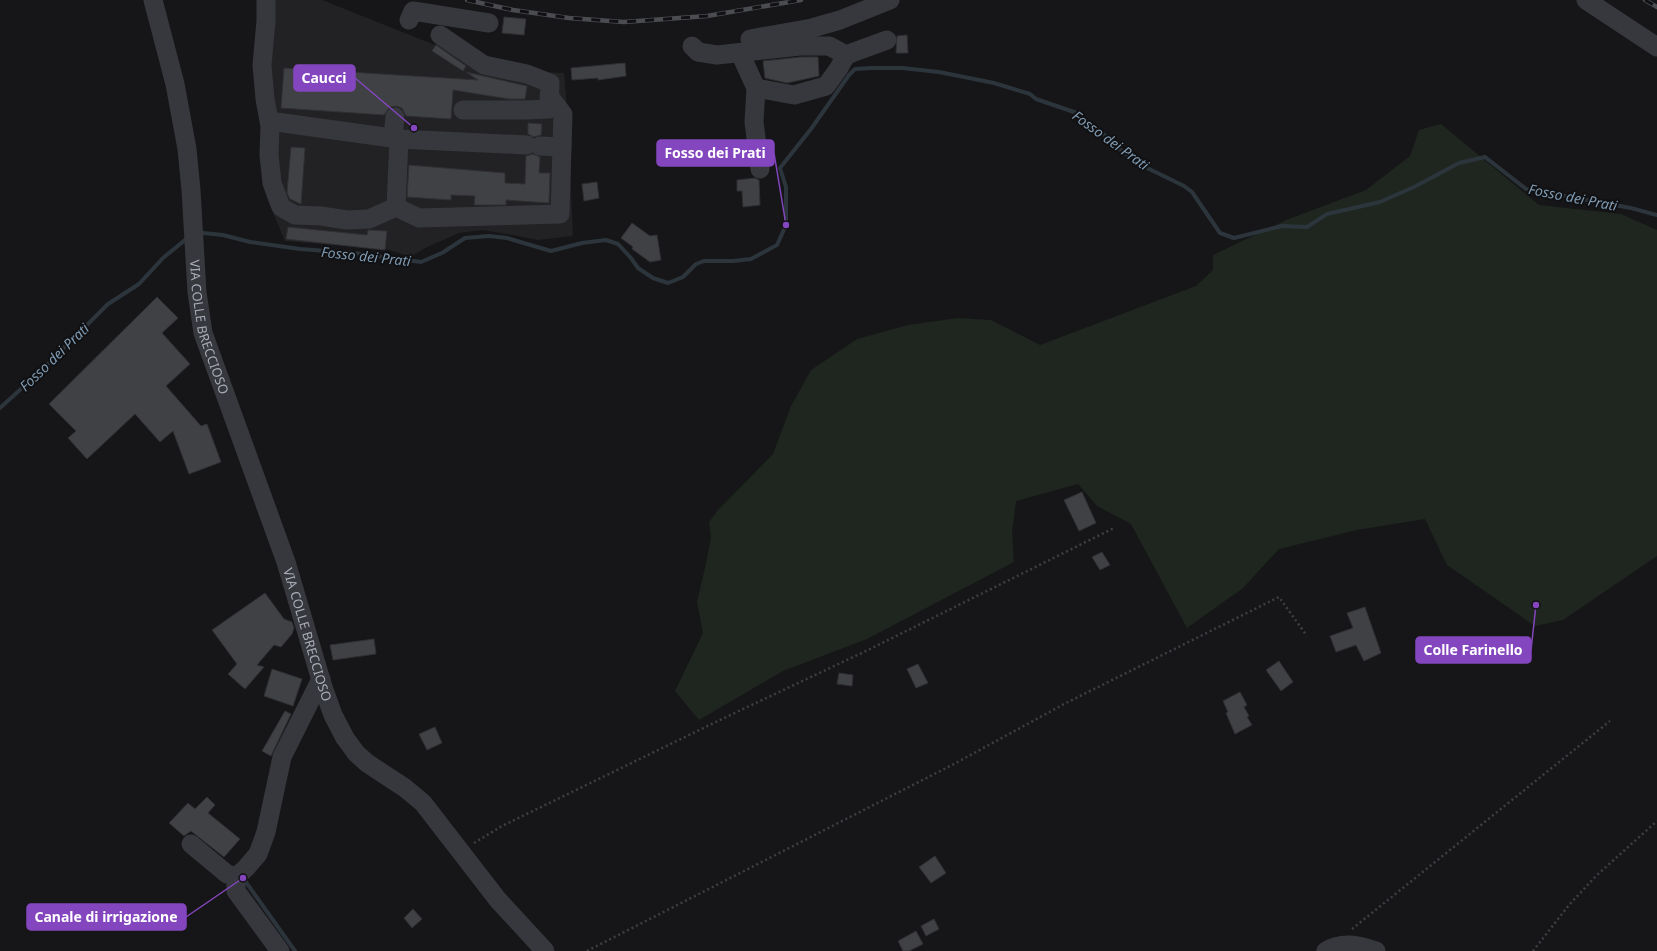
<svg xmlns="http://www.w3.org/2000/svg" width="1657" height="951" font-family="'Noto Sans',sans-serif">
	<rect width="100%" height="100%" fill="#161618"/>
	<path fill="#222225" d="M 258,0 L 322,0 L 435,45 L 439,39 L 519,71 L 564,73 L 568,119 L 573,236 L 538,240 L 513,235 L 482,230 L 459,233 L 425,248 L 411,257 L 386,249 L 285,241 L 266,196 L 264,175 L 262,136 L 256,99 Z"/>
	<path fill="#1e261f" d="M 1441,124 L 1539,205 L 1621,214 L 1657,230 L 1657,556 L 1563,620 L 1535,626 L 1447,565 L 1425,519 L 1357,530 L 1279,549 L 1243,588 L 1187,628 L 1131,524 L 1097,506 L 1078,484 L 1016,501 L 1012,533 L 1014,562 L 867,639 L 783,671 L 699,720 L 675,691 L 703,633 L 697,602 L 705,568 L 711,538 L 709,522 L 718,510 L 773,454 L 791,406 L 811,370 L 857,339 L 908,325 L 958,318 L 991,320 L 1040,345 L 1196,286 L 1213,270 L 1213,255 L 1286,220 L 1366,190 L 1410,156 L 1419,130 Z"/>
	<g fill="none" stroke-linecap="round" stroke-linejoin="round">
		<path stroke="#2c353c" stroke-width="4" d="M 200,235 L 203,233 L 223,235 L 250,242 L 300,249 L 354,253 L 421,262 L 442,253 L 465,238 L 489,236 L 507,238 L 551,251 L 582,243 L 606,240 L 618,244 L 631,258 L 638,268 L 653,278 L 668,283 L 683,277 L 696,264 L 704,261 L 733,261 L 751,259 L 777,245 L 786,225 L 786,187 L 780,168 L 811,129 L 849,75 L 855,69 L 871,68 L 902,68 L 939,72 L 994,83 L 1030,94 L 1036,99 L 1077,113 L 1101,132 L 1122,151 L 1139,164 L 1184,186 L 1192,192 L 1220,233 L 1234,238 L 1282,226 L 1307,227 L 1327,214 L 1380,202 L 1416,186 L 1459,163 L 1485,157 L 1526,189 L 1631,208 L 1657,215
			M 0,408 L 44,368 L 108,304 L 139,284 L 163,258 L 185,240 L 189,238
			M 243,878 L 295,951"/>
	</g>
	<path fill="#404145" stroke="#303034" d="M 504,17 L 526,19 L 524,35 L 502,33 Z
		M 907,35 L 908,53 L 896,53 L 897,36 Z
		M 436,45 L 466,66 L 463,71 L 432,51 Z
		M 801,57 L 818,57 L 819,76 L 787,83 L 765,78 L 763,61 Z
		M 625,63 L 626,76 L 598,80 L 598,78 L 572,80 L 571,68 Z
		M 284,68 L 478,80 L 466,72 L 527,86 L 525,99 L 509,99 L 453,90 L 451,119 L 406,116 L 402,108 L 396,106 L 390,107 L 384,115 L 281,108 Z
		M 528,123 L 542,124 L 541,135 L 534,137 L 528,134 Z
		M 291,147 L 305,148 L 301,204 L 290,199 L 287,193 Z
		M 533,154 L 540,157 L 539,173 L 550,173 L 549,203 L 506,200 L 506,205 L 474,205 L 475,196 L 451,195 L 451,200 L 407,197 L 409,165 L 505,173 L 505,183 L 525,184 L 526,156 Z
		M 755,178 L 759,180 L 760,205 L 743,207 L 742,191 L 737,191 L 737,180 Z
		M 597,182 L 599,198 L 584,201 L 582,184 Z
		M 632,223 L 650,236 L 657,235 L 661,260 L 650,262 L 632,249 L 633,247 L 621,238 Z
		M 288,227 L 367,235 L 368,230 L 387,231 L 385,250 L 286,239 Z
		M 157,297 L 178,318 L 162,333 L 190,364 L 166,386 L 201,426 L 207,424 L 221,462 L 189,474 L 173,431 L 160,442 L 135,414 L 87,459 L 68,438 L 76,431 L 49,404 Z
		M 1082,492 L 1096,523 L 1079,531 L 1064,500 Z
		M 1102,552 L 1110,565 L 1100,570 L 1092,557 Z
		M 265,593 L 284,619 L 292,622 L 294,628 L 292,634 L 281,647 L 274,645 L 257,665 L 264,667 L 245,689 L 228,674 L 237,664 L 212,630 Z
		M 1365,607 L 1381,653 L 1364,661 L 1356,645 L 1336,652 L 1330,636 L 1353,628 L 1347,613 Z
		M 374,639 L 376,654 L 333,660 L 330,645 Z
		M 1279,661 L 1293,682 L 1281,691 L 1266,670 Z
		M 918,664 L 928,683 L 916,688 L 907,669 Z
		M 272,669 L 302,679 L 293,706 L 264,696 Z
		M 839,673 L 853,675 L 852,686 L 837,684 Z
		M 1240,692 L 1247,705 L 1244,707 L 1249,716 L 1247,717 L 1252,725 L 1235,734 L 1226,713 L 1228,712 L 1223,701 Z
		M 285,711 L 291,714 L 271,756 L 262,751 Z
		M 435,727 L 442,743 L 427,750 L 419,734 Z
		M 207,797 L 215,805 L 208,813 L 240,839 L 224,857 L 191,831 L 184,836 L 169,823 L 188,803 L 195,809 Z
		M 935,856 L 946,873 L 931,883 L 919,867 Z
		M 413,909 L 422,919 L 412,928 L 404,918 Z
		M 934,919 L 939,929 L 926,936 L 921,926 Z
		M 916,931 L 923,944 L 909,951 L 903,951 L 898,941 Z"/>
	<g fill="none" stroke-linecap="round" stroke-linejoin="round">
		<path stroke="#3d3f44" stroke-width="2.5" stroke-dasharray="2 3" stroke-linecap="butt" d="M 474,843 L 502,826 L 722,719 L 868,650 L 1114,528
			M 1352,929 L 1610,721
			M 587,951 L 954,764 L 1066,703 L 1279,597 L 1307,636
			M 1533,951 L 1569,905 L 1597,875 L 1657,821"/>
		<g stroke="#37383d" stroke-width="19">
			<path id="s1" d="M 153,0 L 175,84 L 187,149 L 191,190 L 197,292 L 203,333 L 286,562 L 323,687 L 333,715 L 345,738 L 356,753 L 367,763 L 405,788 L 423,803 L 498,900 L 545,951"/>
			<path d="M 266,0 L 266,21 L 262,65 L 265,99 L 270,126 L 269,155 L 272,183 L 281,207 L 295,215 L 321,216 L 347,220 L 369,219 L 396,207 L 419,218 L 560,214 L 563,114 L 549,96"/>
			<path d="M 1586,0 L 1657,47"/>
			<path d="M 409,20 L 413,11 L 489,23"/>
			<path d="M 440,35 L 484,65 L 527,74 L 550,83 L 549,109 L 525,110 L 463,110"/>
			<path d="M 750,39 L 812,28 L 840,20 L 890,0"/>
			<path d="M 692,46 L 698,52 L 717,55 L 800,46 L 829,46 L 846,55 L 839,68 L 826,86 L 794,95 L 756,88"/>
			<path d="M 740,53 L 756,88 L 754,122 L 760,169"/>
			<path d="M 846,55 L 887,40"/>
			<path d="M 269,121 L 399,139 L 396,207"/>
			<path d="M 393,138 L 395,117"/>
			<path d="M 399,139 L 527,145"/>
			<path d="M 540,146 L 562,147"/>
			<path d="M 191,844 L 227,874 L 236,877 L 236,891 L 280,951"/>
			<path d="M 236,877 L 246,868 L 258,854 L 266,832 L 282,757 L 321,679"/>
			<path d="M 1326,951 C 1342,941 1359,945 1376,951"/>
		</g>
		<defs>
			<path id="rail" d="M 467,0 L 513,10 L 569,18 L 624,22 L 707,16 L 801,0
				M 1645,0 L 1657,7"/>
		</defs>
		<use href="#rail" stroke="#4a4c52" stroke-width="4.5"/>
		<use href="#rail" stroke="#111113" stroke-width="3" stroke-dasharray="9" stroke-linecap="butt"/>
	</g>
	<g text-anchor="middle" dominant-baseline="central" stroke-width="4" stroke-linejoin="round" paint-order="stroke">
		<g font-size="13" fill="#a8adb8" stroke="#111113">
			<text stroke="none"><textPath href="#s1" startOffset="333">VIA COLLE BRECCIOSO</textPath></text>
			<text stroke="none"><textPath href="#s1" startOffset="657">VIA COLLE BRECCIOSO</textPath></text>
		</g>
		<g font-size="14" font-style="italic" fill="#7f9bb3" stroke="#111113">
			<text transform="translate(1111 140) rotate(36)">Fosso dei Prati</text>
			<text transform="translate(1573 197) rotate(11)">Fosso dei Prati</text>
			<text transform="translate(366 256) rotate(6)">Fosso dei Prati</text>
			<text transform="translate(54 357) rotate(-44)">Fosso dei Prati</text>
		</g>
	</g>
	<path fill="none" stroke="#8446be" stroke-width="1.5" d="M414 128L355 78M786 225L774 153M1536 605L1531 650M243 878L186 917"/>
	<g fill="#8446be" stroke="#111113" stroke-width="1.5">
		<circle cx="414" cy="128" r="4"/>
		<circle cx="786" cy="225" r="4"/>
		<circle cx="1536" cy="605" r="4"/>
		<circle cx="243" cy="878" r="4"/>
	</g>
	<g fill="#8446be" stroke="#8446be" stroke-width="1.5">
		<rect x="294" y="65" width="61" height="26" rx="4"/>
		<rect x="657" y="140" width="117" height="26" rx="4"/>
		<rect x="1416" y="637" width="115" height="26" rx="4"/>
		<rect x="27" y="904" width="159" height="26" rx="4"/>
	</g>
	<g font-size="14" text-anchor="middle" font-weight="bold" fill="#fff">
		<text x="324" y="83">Caucci</text>
		<text x="715" y="158">Fosso dei Prati</text>
		<text x="1473" y="655">Colle Farinello</text>
		<text x="106" y="922">Canale di irrigazione</text>
	</g>
</svg>
